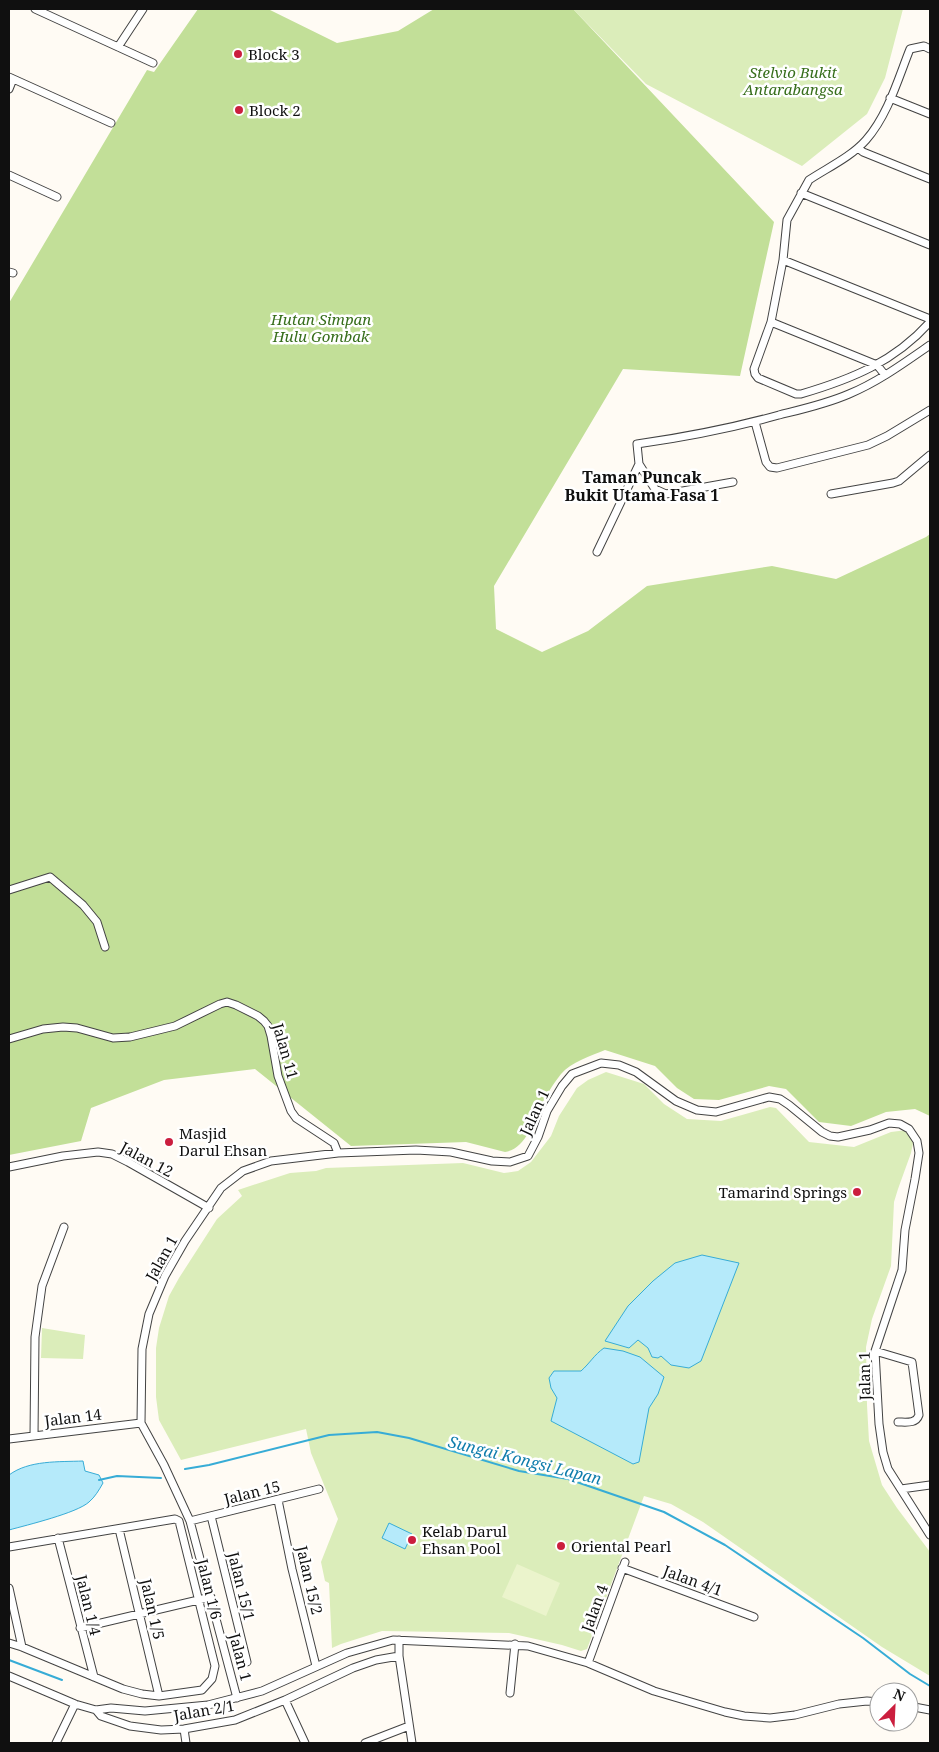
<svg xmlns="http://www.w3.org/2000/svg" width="939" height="1752" font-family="'Noto Serif',serif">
	<rect width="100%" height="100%" fill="#fffbf4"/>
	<path fill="#dbedba" d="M 573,9 L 903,9 L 885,78 L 867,114 L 802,166 L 646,84 Z
		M 606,1072 L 644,1084 L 664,1104 L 687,1119 L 721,1121 L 770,1107 L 776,1108 L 809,1142 L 854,1147 L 891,1132 L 907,1130 L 910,1133 L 913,1143 L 911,1153 L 898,1189 L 894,1202 L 891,1266 L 872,1319 L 866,1347 L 867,1405 L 869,1441 L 882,1485 L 897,1508 L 930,1552 L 930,1676 L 882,1647 L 703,1522 L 671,1504 L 644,1496 L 587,1649 L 581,1651 L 562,1645 L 509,1633 L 382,1631 L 341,1644 L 332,1648 L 329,1583 L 325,1581 L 321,1562 L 338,1519 L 311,1453 L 306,1429 L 181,1460 L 159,1420 L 156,1397 L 156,1348 L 159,1328 L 169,1296 L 179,1278 L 217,1219 L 242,1196 L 238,1190 L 290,1173 L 316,1171 L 326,1168 L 463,1163 L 504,1173 L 518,1171 L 531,1162 L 551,1136 L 559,1116 L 577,1088 L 588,1080 Z
		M 42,1328 L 85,1335 L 83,1359 L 41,1358 Z"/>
	<path fill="#c2df98" d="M 198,9 L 268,9 L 337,43 L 398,31 L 434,9 L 573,9 L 774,222 L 740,376 L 623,369 L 494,586 L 496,629 L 542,652 L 588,631 L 647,586 L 772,566 L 836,579 L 926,537 L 930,534 L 930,1116 L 915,1109 L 886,1112 L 851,1126 L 819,1122 L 786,1089 L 769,1086 L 719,1100 L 694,1099 L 677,1088 L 655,1066 L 605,1050 C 591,1056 571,1062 561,1074 C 553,1084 545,1097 540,1108 C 533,1123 525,1149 505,1152 L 466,1142 L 351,1146 L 255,1069 L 164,1080 L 91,1108 L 81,1141 L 9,1155 L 9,303 L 147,70 L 154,72 Z"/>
	<path fill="#ebf4cc" d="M 517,1564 L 560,1583 L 546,1616 L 502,1597 Z"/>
	<path fill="#b5eafa" stroke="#37acd6" d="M 702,1255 L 739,1263 L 701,1361 L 689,1368 L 671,1365 L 661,1356 L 658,1358 L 652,1357 L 648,1348 L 638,1340 L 629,1348 L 605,1341 L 628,1306 L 653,1281 L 675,1263 Z
		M 604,1348 L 623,1351 L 640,1357 L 664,1377 L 658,1394 L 649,1408 L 639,1462 L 633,1464 L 551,1421 L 557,1398 L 551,1388 L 549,1378 L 554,1371 L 581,1371 C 590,1363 594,1355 604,1348 Z
		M 83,1461 L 85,1471 L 99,1475 L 103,1483 C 99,1490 95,1497 89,1502 C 77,1513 27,1525 9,1530 L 9,1475 C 29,1460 59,1462 83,1461 Z
		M 389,1523 L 412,1534 L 405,1549 L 382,1538 Z"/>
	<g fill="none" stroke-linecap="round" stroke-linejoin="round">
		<path stroke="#37acd6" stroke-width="2" d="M 185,1469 L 209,1465 L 329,1435 L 377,1432 L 409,1438 L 519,1471 L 568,1479 L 664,1512 L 725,1545 L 863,1638 L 910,1674 L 930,1686
			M 99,1480 L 117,1476 L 161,1478
			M 9,1660 L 62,1680"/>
		<defs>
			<path id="minor" d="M 35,9 L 153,63
				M 118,47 L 143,9
				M 930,49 L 924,46 L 910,49 C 898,79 888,115 866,140 C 851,157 827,168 809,180 L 787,220 L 783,260 L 771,322 L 754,369 L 755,374 L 758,378 L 796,394 L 801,394 C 852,379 894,362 930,322
				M 9,77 L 111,123
				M 9,89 L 13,79
				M 890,98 L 930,114
				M 858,148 L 863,152 L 930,179
				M 9,175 L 57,197
				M 801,193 L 930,245
				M 783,260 L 930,319
				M 9,272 L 13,273
				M 771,322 L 877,365 L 885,375
				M 755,422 L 766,462 L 770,467 L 777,468 L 868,445 L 887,436 L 930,410
				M 639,464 L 655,489 L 666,494 L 733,482
				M 831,494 L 893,483 L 899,481 L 930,455
				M 597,552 L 639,464 L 637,444 C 686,437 732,428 779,415 C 803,409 826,404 849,394 C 878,382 904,363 930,345
				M 9,890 L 50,877 L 83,905 L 97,922 L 105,947
				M 9,1039 L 43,1029 L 63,1027 L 77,1028 L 113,1038 L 130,1037 L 175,1026 L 220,1004 L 227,1002 L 236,1005 L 258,1016 L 264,1021 L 268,1026 L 271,1036 L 278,1076 L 291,1111 L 296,1118 L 334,1143 L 338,1153
				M 9,1167 L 63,1156 L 98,1152 L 112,1154 L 128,1162 L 209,1208
				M 875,1351 L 912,1362 L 919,1415 C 916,1424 906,1422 898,1422
				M 34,1436 L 35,1337 L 42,1286 L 64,1227
				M 9,1439 L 141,1423
				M 901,1489 L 930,1485
				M 278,1500 L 292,1569 L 316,1666
				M 211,1516 L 247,1662
				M 190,1521 L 319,1489
				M 119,1529 L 159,1696
				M 58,1538 L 94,1677
				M 9,1547 L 175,1519 L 179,1521 L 215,1666 L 212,1679 L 202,1690 L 159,1696 L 142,1694 L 123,1689 L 22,1647 L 9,1643
				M 622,1568 L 754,1617
				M 9,1588 L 22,1647
				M 80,1628 L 211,1597
				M 399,1640 L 399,1656 L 412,1743
				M 588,1663 L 625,1562
				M 9,1676 L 75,1704 L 96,1710
				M 510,1693 L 515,1644
				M 237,1698 L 190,1521 L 164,1465 L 141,1423 L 142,1349 L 149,1314 L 165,1276 L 185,1241 L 221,1188 L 243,1171 L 271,1161 L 338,1153 L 416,1150 L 451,1152 L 492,1161 L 510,1162 L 528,1156 L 538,1137 L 547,1111 L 562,1086 L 572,1074 L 601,1063 L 619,1065 L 636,1072 L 676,1101 L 697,1110 L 716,1112 L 769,1097 L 780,1099 L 789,1105 L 822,1132 L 830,1136 L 838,1137 L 870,1130 L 889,1123 L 900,1124 L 909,1129 L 917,1141 L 919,1153 L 915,1179 L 905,1230 L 902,1270 L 875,1351 L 879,1424 L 883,1452 L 888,1469 L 930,1535
				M 285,1700 L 305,1743
				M 909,1706 L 930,1710
				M 96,1710 L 111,1708 L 145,1711 L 208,1705 L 262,1691 L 347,1653 L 393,1640 L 528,1646 L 588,1663 L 654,1691 L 725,1712 L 744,1716 L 770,1718 L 795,1715 L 839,1704 L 867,1701 L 879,1702
				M 96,1710 L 101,1716 L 130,1726 L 161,1730 L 184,1729 L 235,1720 L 285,1700 L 353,1668 L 376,1660 L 399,1656
				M 184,1729 L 186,1743
				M 56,1743 L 75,1704
				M 365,1743 L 409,1726"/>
		</defs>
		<use href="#minor" stroke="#434343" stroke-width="9"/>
		<use href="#minor" stroke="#fff" stroke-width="7"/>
	</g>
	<g fill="#cb1e3e" stroke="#fff" stroke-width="2">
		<circle cx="238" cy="54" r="5"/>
		<circle cx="239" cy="110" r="5"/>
		<circle cx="169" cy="1142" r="5"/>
		<circle cx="857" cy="1192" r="5"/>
		<circle cx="412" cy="1540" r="5"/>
		<circle cx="561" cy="1546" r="5"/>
	</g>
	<g text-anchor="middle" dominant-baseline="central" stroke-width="5" stroke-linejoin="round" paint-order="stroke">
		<g font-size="15" fill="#101010" stroke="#fff" text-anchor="start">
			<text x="248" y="54">Block 3</text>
			<text x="249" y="110">Block 2</text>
			<text x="179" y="1133">Masjid<tspan x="179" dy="17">Darul Ehsan</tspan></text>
			<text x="847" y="1192" text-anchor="end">Tamarind Springs</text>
			<text x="422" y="1531">Kelab Darul<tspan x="422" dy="17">Ehsan Pool</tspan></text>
			<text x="571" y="1546">Oriental Pearl</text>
		</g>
		<g font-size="15" font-style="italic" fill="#376e1b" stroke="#fff">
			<text x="793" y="72">Stelvio Bukit<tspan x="793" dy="17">Antarabangsa</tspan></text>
			<text x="321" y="319">Hutan Simpan<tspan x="321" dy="17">Hulu Gombak</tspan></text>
		</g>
		<g font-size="15" fill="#101010" stroke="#fff">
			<text transform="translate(286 1051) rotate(74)">Jalan 11</text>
			<text transform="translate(534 1112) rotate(-65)">Jalan 1</text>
			<text transform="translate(147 1159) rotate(28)">Jalan 12</text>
			<text transform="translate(161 1258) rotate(-61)">Jalan 1</text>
			<text transform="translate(864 1376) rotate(-91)">Jalan 1</text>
			<text transform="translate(73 1417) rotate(-7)">Jalan 14</text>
			<text transform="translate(252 1492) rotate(-14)">Jalan 15</text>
			<text transform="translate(310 1580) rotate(77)">Jalan 15/2</text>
			<text transform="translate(693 1580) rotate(20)">Jalan 4/1</text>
			<text transform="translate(242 1586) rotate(76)">Jalan 15/1</text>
			<text transform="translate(210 1589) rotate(76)">Jalan 1/6</text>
			<text transform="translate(89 1605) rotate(76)">Jalan 1/4</text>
			<text transform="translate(594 1608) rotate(-70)">Jalan 4</text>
			<text transform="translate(153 1609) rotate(77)">Jalan 1/5</text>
			<text transform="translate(241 1657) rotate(75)">Jalan 1</text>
			<text transform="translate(204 1710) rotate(-10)">Jalan 2/1</text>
		</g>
		<g font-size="16" font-weight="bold" fill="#101010" stroke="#fff">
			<text x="642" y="477">Taman Puncak<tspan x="642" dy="18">Bukit Utama Fasa 1</tspan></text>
		</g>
		<g font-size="16" font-style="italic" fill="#0f7dac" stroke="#fff">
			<text transform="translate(525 1460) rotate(14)">Sungai Kongsi Lapan</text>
		</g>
	</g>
	<rect width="939" height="1752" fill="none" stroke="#101010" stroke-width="20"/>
	<g transform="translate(894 1707) rotate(24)"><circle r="24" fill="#ffffff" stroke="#9f9f9f"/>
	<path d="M0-4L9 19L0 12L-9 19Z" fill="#cb1e3e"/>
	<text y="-8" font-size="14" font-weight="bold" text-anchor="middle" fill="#101010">N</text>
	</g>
</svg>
